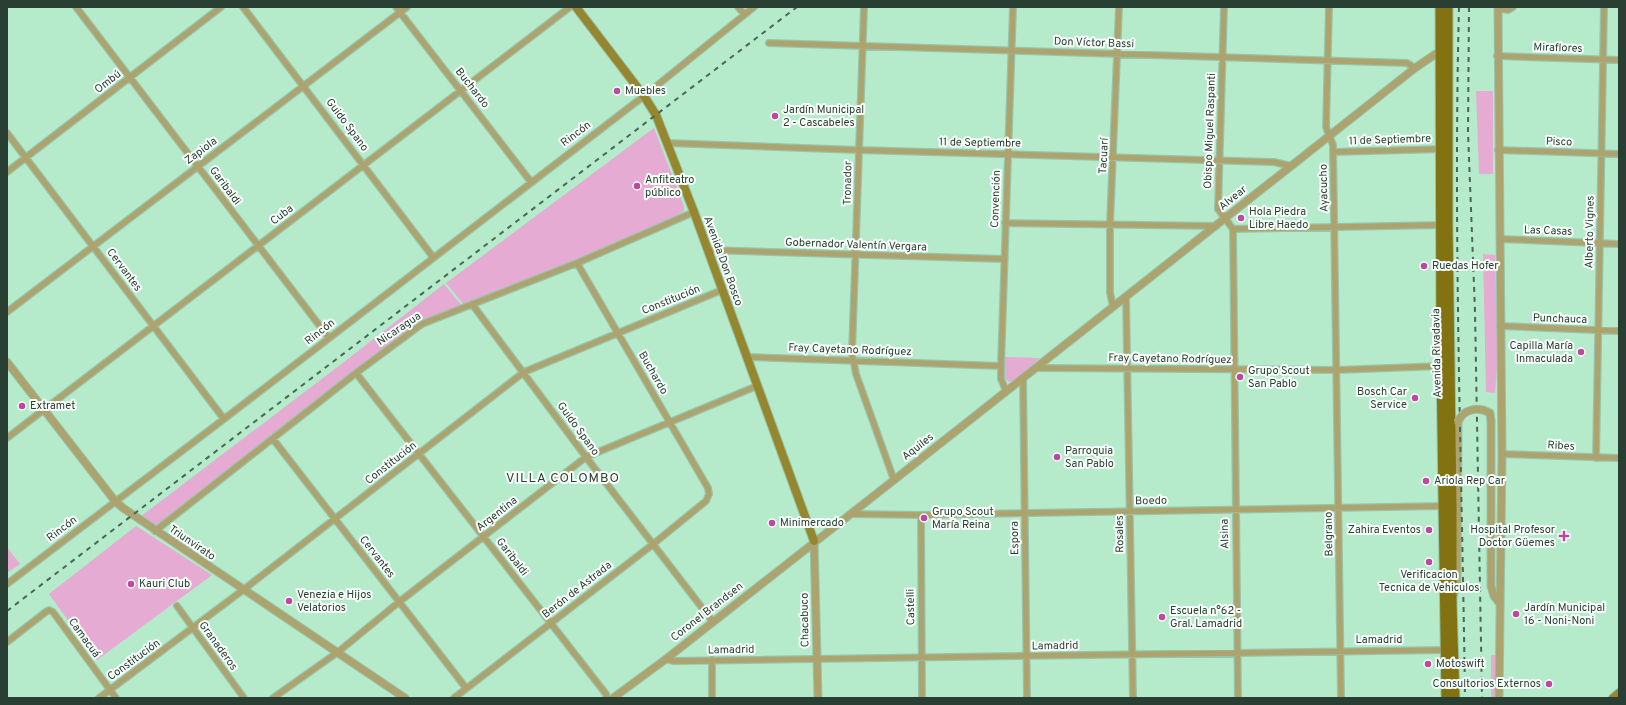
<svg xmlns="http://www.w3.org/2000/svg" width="1626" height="705" font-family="Overpass,sans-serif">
	<rect width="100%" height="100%" fill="#b5eacb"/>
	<path fill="#e6abd3" d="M 1476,91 L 1493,91 L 1493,174 L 1479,174 Z
		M 654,128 L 684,206 L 684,211 L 680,214 L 567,264 L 464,305 L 446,283 Z
		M 1483,254 L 1495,255 L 1498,354 L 1495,393 L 1486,392 Z
		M 444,284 L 462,306 L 417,323 L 156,528 L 140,517 L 344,362 Z
		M 1005,357 L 1040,358 L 1013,381 L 1009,382 L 1005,379 Z
		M 136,526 L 212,575 L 97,660 L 49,594 Z
		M 7,547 L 20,564 L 7,573 Z
		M 1491,655 L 1495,655 L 1495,698 L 1491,698 Z"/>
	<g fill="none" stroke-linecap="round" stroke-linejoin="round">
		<defs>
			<path id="minor" d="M 76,7 L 329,338
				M 243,7 L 433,257
				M 396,7 L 531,182
				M 738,7 L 744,14
				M 864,7 L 852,353 L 856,374 L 894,480
				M 1224,7 L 1218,209 L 1233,229 L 1238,698
				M 1329,7 L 1326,127 L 1333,145 L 1341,698
				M 1498,8 L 1508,10 L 1513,7
				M 769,43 L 1407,63 L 1415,68
				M 1497,56 L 1619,60
				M 7,133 L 224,419
				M 667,143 L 858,150 L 1274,162 L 1291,166
				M 1498,150 L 1619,154
				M 1333,152 L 1443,149
				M 7,172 L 221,7
				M 1005,223 L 1216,226
				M 1233,229 L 1443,225
				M 1500,239 L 1619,244
				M 708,250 L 1004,259
				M 1126,297 L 1133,698
				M 472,304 L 586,457 L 713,622
				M 1113,306 L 1110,293 L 1110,224 L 1119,7
				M 7,312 L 407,7
				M 1500,326 L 1619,331
				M 747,357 L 1001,366
				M 1035,368 L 1337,370 L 1442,366
				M 356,373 L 606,694 L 607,698
				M 1023,378 L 1027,698
				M 1006,391 L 1001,379 L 1001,366 L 1013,7
				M 7,438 L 570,7
				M 273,439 L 466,688
				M 1502,454 L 1619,458
				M 1596,458 L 1604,7
				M 850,514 L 921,515 L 1446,506
				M 921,515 L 922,698
				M 155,531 L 356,373 L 422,324 L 577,263 L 694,212
				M 7,584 L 224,419 L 644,96 L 754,7
				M 177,606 L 244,698
				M 7,642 L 47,611 L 49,610 L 53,612 L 116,698
				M 666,659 L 673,661 L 1446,650
				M 712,660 L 712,698
				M 99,698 L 243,590 L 524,372 L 722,290
				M 273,698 L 338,652 L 399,602 L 586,457 L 757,386
				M 454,698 L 652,545 L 706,501 L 709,494 L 708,488 L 577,263"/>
			<path id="tertiary" d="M 1498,7 L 1502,454 L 1499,698
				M 7,362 L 115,501 L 123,508 L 405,698
				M 1491,421 L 1491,586 L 1494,596 L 1500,604
				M 814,541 L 818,698
				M 1454,594 L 1457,582 L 1458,422
				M 613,698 L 666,659 L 894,480 L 1415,68 L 1440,51 L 1444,50"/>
			<path id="secondary" d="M 576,7 L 644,96 L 656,115 L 694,212 L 814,541
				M 1613,698 L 1619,693"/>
			<path id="primary" d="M 1440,7 L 1441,366 L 1446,698
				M 1448,7 L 1448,225 L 1452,506 L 1452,604 L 1455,698"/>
		</defs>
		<use href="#minor" stroke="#96c4aa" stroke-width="8"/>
		<use href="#tertiary" stroke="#96c4aa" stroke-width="9"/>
		<use href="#secondary" stroke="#96c4aa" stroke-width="10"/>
		<use href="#primary" stroke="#96c4aa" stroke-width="11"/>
		<use href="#minor" stroke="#ada36e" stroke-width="5.5"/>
		<use href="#tertiary" stroke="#ada36e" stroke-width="7"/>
		<use href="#secondary" stroke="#96862e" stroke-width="8"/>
		<use href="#primary" stroke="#827211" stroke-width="9"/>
		<path stroke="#4a6656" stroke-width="2" stroke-dasharray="5 5" stroke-linecap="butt" d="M 1459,7 C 1453,237 1462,468 1465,698
			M 1469,7 L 1468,132 L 1475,311 L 1482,698
			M 7,611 L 797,7"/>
		<defs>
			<path id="tertiary-bridge" d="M 1458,422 C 1463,409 1478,406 1490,413 L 1491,421"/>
		</defs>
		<use href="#tertiary-bridge" stroke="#96c4aa" stroke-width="9" stroke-linecap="butt"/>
		<use href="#tertiary-bridge" stroke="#ada36e" stroke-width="7"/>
	</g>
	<g fill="#be48a0" stroke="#f9fefb" stroke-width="1.5">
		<circle cx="617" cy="91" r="4"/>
		<circle cx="775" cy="116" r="4"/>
		<circle cx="637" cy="186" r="4"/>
		<circle cx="1241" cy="218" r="4"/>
		<circle cx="1424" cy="266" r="4"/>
		<circle cx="1581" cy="352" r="4"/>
		<circle cx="1240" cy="377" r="4"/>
		<circle cx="1415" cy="398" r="4"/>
		<circle cx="22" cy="406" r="4"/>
		<circle cx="1057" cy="457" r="4"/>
		<circle cx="1426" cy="481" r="4"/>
		<circle cx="924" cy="518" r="4"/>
		<circle cx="772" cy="523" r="4"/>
		<circle cx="1429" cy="530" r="4"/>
		<path d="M1562 530h4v4h4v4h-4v4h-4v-4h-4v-4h4z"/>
		<circle cx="1429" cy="562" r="4"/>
		<circle cx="131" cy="584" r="4"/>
		<circle cx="289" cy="601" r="4"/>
		<circle cx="1516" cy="614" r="4"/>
		<circle cx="1162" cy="617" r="4"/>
		<circle cx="1428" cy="664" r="4"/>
		<circle cx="1549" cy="684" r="4"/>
	</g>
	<g text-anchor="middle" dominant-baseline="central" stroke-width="4" stroke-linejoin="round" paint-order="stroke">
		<g font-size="11" fill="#2a3f33" stroke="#f9fefb">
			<text transform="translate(1094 43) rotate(2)">Don Víctor Bassi</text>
			<text transform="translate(1558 48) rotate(2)">Miraflores</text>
			<text transform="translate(108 82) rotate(-38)">Ombú</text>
			<text transform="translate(472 88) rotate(52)">Buchardo</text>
			<text transform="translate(347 125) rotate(53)">Guido Spano</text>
			<text transform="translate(1210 131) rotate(-88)">Obispo Miguel Raspanti</text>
			<text transform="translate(576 134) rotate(-37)">Rincón</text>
			<text transform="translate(1390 140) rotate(-2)">11 de Septiembre</text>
			<text transform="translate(1559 142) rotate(2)">Pisco</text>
			<text transform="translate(980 143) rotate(1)">11 de Septiembre</text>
			<text transform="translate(201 151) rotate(-37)">Zapiola</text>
			<text transform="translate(1104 156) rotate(-87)">Tacuarí</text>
			<text transform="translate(848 183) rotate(-89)">Tronador</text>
			<text transform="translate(225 186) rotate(53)">Garibaldi</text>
			<text transform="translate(1324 188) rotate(-91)">Ayacucho</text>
			<text transform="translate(1233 198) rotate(-39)">Alvear</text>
			<text transform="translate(996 199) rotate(-88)">Convención</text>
			<text transform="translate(282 215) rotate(-37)">Cuba</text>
			<text transform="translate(1548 231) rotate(2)">Las Casas</text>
			<text transform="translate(1590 232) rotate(-89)">Alberto Vignes</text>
			<text transform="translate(856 245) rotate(2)">Gobernador Valentín Vergara</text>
			<text transform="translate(723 261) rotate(70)">Avenida Don Bosco</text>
			<text transform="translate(124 270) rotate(53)">Cervantes</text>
			<text transform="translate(671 300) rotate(-22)">Constitución</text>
			<text transform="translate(1560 319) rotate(2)">Punchauca</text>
			<text transform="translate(399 329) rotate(-34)">Nicaragua</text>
			<text transform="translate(320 332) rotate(-38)">Rincón</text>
			<text transform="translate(850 350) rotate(2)">Fray Cayetano Rodríguez</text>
			<text transform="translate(1437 353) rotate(-91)">Avenida Rivadavia</text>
			<text transform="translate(1170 359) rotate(1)">Fray Cayetano Rodríguez</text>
			<text transform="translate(653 373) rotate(60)">Buchardo</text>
			<text transform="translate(578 429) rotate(54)">Guido Spano</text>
			<text transform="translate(1561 446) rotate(3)">Ribes</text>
			<text transform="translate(918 447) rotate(-38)">Aquiles</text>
			<text transform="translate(391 463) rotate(-38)">Constitución</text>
			<text transform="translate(1151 501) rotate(-1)">Boedo</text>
			<text transform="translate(497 514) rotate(-38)">Argentina</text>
			<text transform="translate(62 529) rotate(-37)">Rincón</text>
			<text transform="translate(1120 534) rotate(-91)">Rosales</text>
			<text transform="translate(1225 534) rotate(-91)">Alsina</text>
			<text transform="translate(1329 534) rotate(-91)">Belgrano</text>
			<text transform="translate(1015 538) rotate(-91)">Espora</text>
			<text transform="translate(192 543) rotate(34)">Triunvirato</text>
			<text transform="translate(377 557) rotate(52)">Cervantes</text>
			<text transform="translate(512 557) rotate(52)">Garibaldi</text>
			<text transform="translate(577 590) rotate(-38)">Berón de Astrada</text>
			<text transform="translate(911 607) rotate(-91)">Castelli</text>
			<text transform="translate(707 612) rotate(-38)">Coronel Brandsen</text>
			<text transform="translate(805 620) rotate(-91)">Chacabuco</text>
			<text transform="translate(84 638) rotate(54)">Camacuá</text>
			<text x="1379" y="640">Lamadrid</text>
			<text transform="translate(218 646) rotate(54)">Granaderos</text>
			<text transform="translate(1055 646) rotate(-1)">Lamadrid</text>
			<text transform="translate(731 650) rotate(-1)">Lamadrid</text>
			<text transform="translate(134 660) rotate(-36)">Constitución</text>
		</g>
		<g font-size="11" fill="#2a3f33" stroke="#f9fefb" text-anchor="start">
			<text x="625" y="91">Muebles</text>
			<text x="783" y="110">Jardín Municipal<tspan x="783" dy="13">2 - Cascabeles</tspan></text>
			<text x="645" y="180">Anfiteatro<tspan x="645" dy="13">público</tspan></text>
			<text x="1249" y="212">Hola Piedra<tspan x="1249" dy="13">Libre Haedo</tspan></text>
			<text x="1432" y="266">Ruedas Hofer</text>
			<text x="1573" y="346" text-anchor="end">Capilla María<tspan x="1573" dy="13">Inmaculada</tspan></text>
			<text x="1248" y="371">Grupo Scout<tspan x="1248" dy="13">San Pablo</tspan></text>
			<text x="1407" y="392" text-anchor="end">Bosch Car<tspan x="1407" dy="13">Service</tspan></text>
			<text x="30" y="406">Extramet</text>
			<text x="1065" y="451">Parroquia<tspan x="1065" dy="13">San Pablo</tspan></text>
			<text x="1434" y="481">Ariola Rep Car</text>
			<text x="932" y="512">Grupo Scout<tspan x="932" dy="13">María Reina</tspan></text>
			<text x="780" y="523">Minimercado</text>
			<text x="1421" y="530" text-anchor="end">Zahira Eventos</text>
			<text x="1555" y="530" text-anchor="end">Hospital Profesor<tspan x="1555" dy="13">Doctor Güemes</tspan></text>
			<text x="1429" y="575" text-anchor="middle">Verificacion<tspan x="1429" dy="13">Tecnica de Vehiculos</tspan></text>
			<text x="139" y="584">Kauri Club</text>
			<text x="297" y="595">Venezia e Hijos<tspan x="297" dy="13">Velatorios</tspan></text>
			<text x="1524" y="608">Jardín Municipal<tspan x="1524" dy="13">16 - Noni-Noni</tspan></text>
			<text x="1170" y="611">Escuela n°62 -<tspan x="1170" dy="13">Gral. Lamadrid</tspan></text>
			<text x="1436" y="664">Motoswift</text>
			<text x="1541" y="684" text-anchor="end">Consultorios Externos</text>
		</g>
		<g font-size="13" letter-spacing="1" fill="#2a3f33" stroke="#f9fefb">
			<text x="563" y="479">VILLA COLOMBO</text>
		</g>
	</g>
	<rect width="1626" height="705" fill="none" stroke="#2a3f33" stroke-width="16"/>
</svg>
